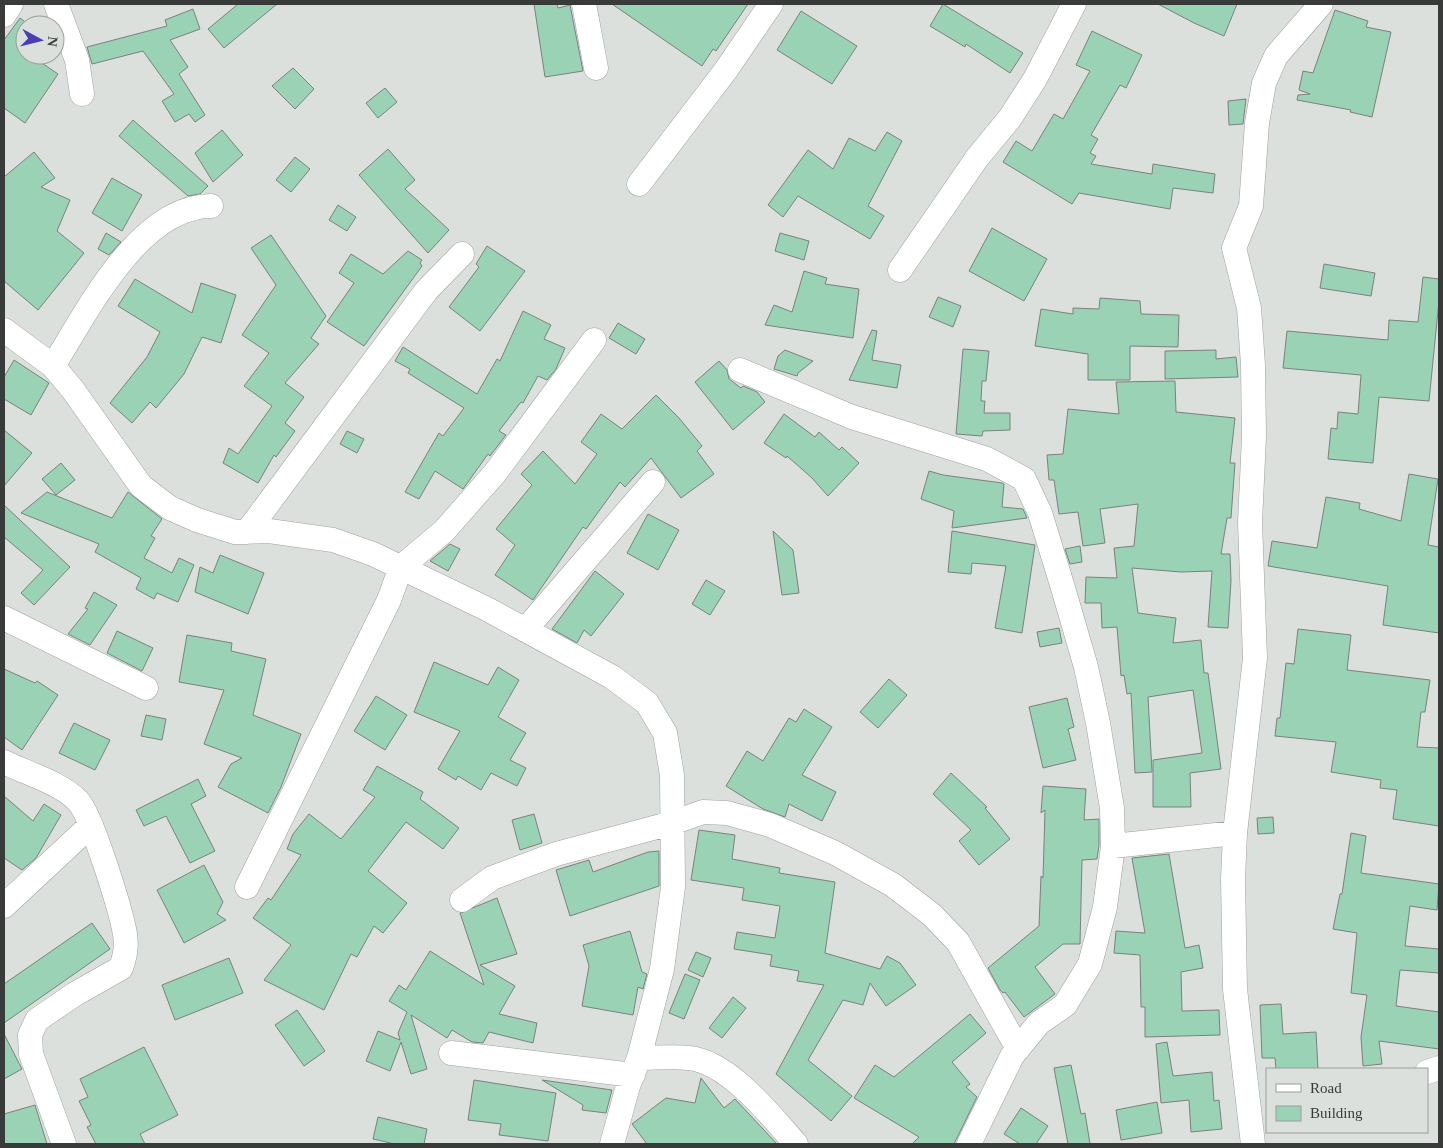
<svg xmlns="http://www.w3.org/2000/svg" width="1443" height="1148" font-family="'Times New Roman',serif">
	<rect width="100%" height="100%" fill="#dbe0dd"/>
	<path fill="#99d2b4" stroke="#7c817e" d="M 238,4 L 277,4 L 224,48 L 208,29 Z
		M 534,4 L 557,4 L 558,8 L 570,5 L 583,71 L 545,77 Z
		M 612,4 L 748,4 L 716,51 L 713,49 L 702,66 Z
		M 943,4 L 1023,53 L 1010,73 L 966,44 L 965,47 L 930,26 Z
		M 1158,4 L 1237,4 L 1224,36 L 1194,23 Z
		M 193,9 L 200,29 L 170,40 L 188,67 L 179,74 L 205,115 L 195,122 L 189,114 L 175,122 L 162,101 L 174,94 L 143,51 L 92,64 L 87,47 L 167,26 L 165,20 Z
		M 1335,10 L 1368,21 L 1366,27 L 1391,32 L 1372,117 L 1350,112 L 1351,110 L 1297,100 L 1298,95 L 1310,94 L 1299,90 L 1303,71 L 1313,73 Z
		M 801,11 L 857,46 L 832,84 L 777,50 Z
		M 20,18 L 29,25 L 25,25 L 25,55 L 39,55 L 36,59 L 58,74 L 25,123 L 4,108 L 4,40 Z
		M 1092,31 L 1142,55 L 1126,88 L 1120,85 L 1091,135 L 1098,139 L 1090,153 L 1096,156 L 1091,164 L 1152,174 L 1153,164 L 1215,174 L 1213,193 L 1173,188 L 1170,209 L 1079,193 L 1072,204 L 1003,162 L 1016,141 L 1032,151 L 1054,114 L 1063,119 L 1090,71 L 1076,65 Z
		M 293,68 L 314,89 L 295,109 L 272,86 Z
		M 385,88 L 397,102 L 378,118 L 366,103 Z
		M 1246,99 L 1243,124 L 1229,125 L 1228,101 Z
		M 133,120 L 208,186 L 200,194 L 188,196 L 119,136 Z
		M 222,130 L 243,155 L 213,182 L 195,153 Z
		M 887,132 L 902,141 L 868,206 L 884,216 L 870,239 L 798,196 L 783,217 L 768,205 L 808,150 L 833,169 L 849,138 L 875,151 Z
		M 388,149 L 415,180 L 405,189 L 449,230 L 428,253 L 359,175 Z
		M 34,152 L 55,178 L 41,187 L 70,200 L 57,231 L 84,253 L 38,310 L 4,281 L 4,177 Z
		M 295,157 L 310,169 L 291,192 L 276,180 Z
		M 112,178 L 142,195 L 122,231 L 92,213 Z
		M 338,205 L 356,217 L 347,231 L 329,220 Z
		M 992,228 L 1047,259 L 1024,301 L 969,271 Z
		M 106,233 L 121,242 L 109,255 L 98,249 Z
		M 780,233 L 809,241 L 804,260 L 775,251 Z
		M 271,235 L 326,316 L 311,338 L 319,344 L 285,383 L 304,397 L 285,423 L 295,431 L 276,457 L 274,455 L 258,483 L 223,463 L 229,448 L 238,454 L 272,406 L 244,386 L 269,353 L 242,335 L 276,285 L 251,248 Z
		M 487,246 L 525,271 L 480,331 L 449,307 L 479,267 L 476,264 Z
		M 408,251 L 422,260 L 420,263 L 422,266 L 364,346 L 327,322 L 354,283 L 339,273 L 351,254 L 383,274 Z
		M 1324,264 L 1375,273 L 1371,296 L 1320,288 Z
		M 804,271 L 827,278 L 825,284 L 859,289 L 853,338 L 765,325 L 774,305 L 792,312 Z
		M 1423,277 L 1439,279 L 1439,301 L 1429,401 L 1379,397 L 1373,463 L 1328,459 L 1331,428 L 1337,429 L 1338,412 L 1358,414 L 1361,375 L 1283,368 L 1287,331 L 1388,340 L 1389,320 L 1418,322 Z
		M 135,279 L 192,313 L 201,283 L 236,295 L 221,343 L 202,337 L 184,374 L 156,408 L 150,402 L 132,423 L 110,403 L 147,357 L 160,332 L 118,306 Z
		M 938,297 L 961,306 L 953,327 L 929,317 Z
		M 1100,298 L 1140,301 L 1141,314 L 1179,315 L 1178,347 L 1130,346 L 1130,380 L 1088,380 L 1088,354 L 1035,346 L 1041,309 L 1073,314 L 1073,308 L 1099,309 Z
		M 523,311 L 551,325 L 544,339 L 565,348 L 556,369 L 547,380 L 538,376 L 523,403 L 521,402 L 499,431 L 506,435 L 490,456 L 488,454 L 463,489 L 435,471 L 419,499 L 405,492 L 439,433 L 443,436 L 464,408 L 408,373 L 410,369 L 395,361 L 403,347 L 477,394 L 497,359 L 500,361 Z
		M 618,323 L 645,339 L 636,354 L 609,338 Z
		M 872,330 L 877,331 L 872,360 L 901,365 L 897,388 L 849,380 Z
		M 963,349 L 989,351 L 986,381 L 982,381 L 981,401 L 985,401 L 984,413 L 1010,413 L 1010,430 L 983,431 L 982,436 L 956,434 Z
		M 785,350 L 813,361 L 798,373 L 797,376 L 774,369 L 778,356 Z
		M 1216,350 L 1216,359 L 1236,357 L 1238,377 L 1165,379 L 1165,351 Z
		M 14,360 L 49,383 L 31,415 L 4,399 L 4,377 Z
		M 719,361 L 727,370 L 729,379 L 741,388 L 743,386 L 757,392 L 765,402 L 733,430 L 695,382 Z
		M 1175,381 L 1176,412 L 1235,418 L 1230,463 L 1235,463 L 1231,518 L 1227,518 L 1221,554 L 1230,554 L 1231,581 L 1228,628 L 1208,627 L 1212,571 L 1181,572 L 1132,568 L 1138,613 L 1176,618 L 1173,643 L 1201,640 L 1204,673 L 1208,673 L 1221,769 L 1190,773 L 1191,807 L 1153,807 L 1153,760 L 1202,753 L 1193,690 L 1148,697 L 1152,772 L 1135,773 L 1131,693 L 1127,694 L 1124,675 L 1121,676 L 1117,627 L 1102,628 L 1101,603 L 1085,603 L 1086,577 L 1117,578 L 1114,548 L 1134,546 L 1138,504 L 1100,509 L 1105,543 L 1083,546 L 1078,512 L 1059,514 L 1054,480 L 1049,480 L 1047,455 L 1063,454 L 1068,409 L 1119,414 L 1116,382 Z
		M 656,395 L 679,418 L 702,446 L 697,451 L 714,474 L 681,498 L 651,458 L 625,487 L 620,482 L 586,529 L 583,527 L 533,600 L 495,575 L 515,545 L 496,529 L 532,485 L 521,474 L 543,451 L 575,484 L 597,454 L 581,442 L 601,414 L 622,429 Z
		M 784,414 L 815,437 L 819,432 L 839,450 L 842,447 L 859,463 L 828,496 L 812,478 L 787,456 L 786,458 L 764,443 Z
		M 4,430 L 32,453 L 4,486 Z
		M 347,431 L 364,439 L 357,453 L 340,444 Z
		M 61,463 L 75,480 L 56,495 L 42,479 Z
		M 929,471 L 943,475 L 1002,483 L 1004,484 L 1002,507 L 1023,509 L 1027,518 L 952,528 L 954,511 L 921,499 Z
		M 1409,474 L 1438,479 L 1428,545 L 1439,547 L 1439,633 L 1383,625 L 1388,586 L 1268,566 L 1272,541 L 1317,548 L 1326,497 L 1360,503 L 1359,509 L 1401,521 Z
		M 47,492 L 112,518 L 128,492 L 162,519 L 151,536 L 155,538 L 144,558 L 172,573 L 179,558 L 194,565 L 178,602 L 157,593 L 154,599 L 136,589 L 141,578 L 95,552 L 99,544 L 21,513 Z
		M 4,505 L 70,567 L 34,605 L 21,593 L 43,570 L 4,537 Z
		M 648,514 L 679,530 L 658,570 L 627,553 Z
		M 773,531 L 793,550 L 799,593 L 782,595 Z
		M 952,531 L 1035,545 L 1022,633 L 995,628 L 1006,566 L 972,563 L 971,574 L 948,572 Z
		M 450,544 L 460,549 L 448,571 L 430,561 Z
		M 1080,546 L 1082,562 L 1070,564 L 1065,549 Z
		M 220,555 L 264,573 L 248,614 L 195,592 L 200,567 L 213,573 Z
		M 595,571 L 624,594 L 591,636 L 584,630 L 577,643 L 552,629 Z
		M 706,580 L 725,591 L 710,615 L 692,604 Z
		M 94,592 L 117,605 L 90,645 L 68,634 L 88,609 L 85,608 Z
		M 1059,628 L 1062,643 L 1040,647 L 1037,632 Z
		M 1298,629 L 1351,635 L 1347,670 L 1430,680 L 1425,712 L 1421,712 L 1417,747 L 1439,748 L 1439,826 L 1393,819 L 1397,790 L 1380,788 L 1381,780 L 1331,772 L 1336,742 L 1275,736 L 1277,718 L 1280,718 L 1286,663 L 1294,664 Z
		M 117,631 L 153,648 L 142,671 L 107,653 Z
		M 187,635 L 232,643 L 231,651 L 266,659 L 253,715 L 301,734 L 281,787 L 268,813 L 218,787 L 231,764 L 242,758 L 204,744 L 224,690 L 179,682 Z
		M 434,662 L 488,685 L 498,667 L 519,680 L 498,717 L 526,733 L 510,760 L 526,768 L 517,786 L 491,773 L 481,790 L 458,776 L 456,780 L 438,769 L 460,731 L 414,712 Z
		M 4,669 L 35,683 L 37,681 L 58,695 L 22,750 L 4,737 Z
		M 889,679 L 907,695 L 878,728 L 860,712 Z
		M 376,696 L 407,715 L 385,750 L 354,731 Z
		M 1067,698 L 1074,727 L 1068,729 L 1076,760 L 1043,768 L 1029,707 Z
		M 804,709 L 832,727 L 802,775 L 836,792 L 822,821 L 789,804 L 785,817 L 763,809 L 726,786 L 747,751 L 763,761 L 789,718 L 796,722 Z
		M 146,715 L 166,719 L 162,740 L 141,736 Z
		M 74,723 L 110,740 L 95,770 L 59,753 Z
		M 377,766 L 423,792 L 420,799 L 459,828 L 443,849 L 406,822 L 368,871 L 407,903 L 383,933 L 374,926 L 357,957 L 351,954 L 324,1010 L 264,980 L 291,945 L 253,918 L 268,898 L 271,900 L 301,855 L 287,849 L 293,834 L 309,814 L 341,839 L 375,797 L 363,790 Z
		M 951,773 L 987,807 L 985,808 L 1010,839 L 979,865 L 959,841 L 971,830 L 933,794 Z
		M 198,779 L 206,796 L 191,804 L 215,851 L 190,863 L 166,816 L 144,826 L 136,810 Z
		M 1043,786 L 1086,789 L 1084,820 L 1099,819 L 1099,845 L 1097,859 L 1082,860 L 1080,944 L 1063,944 L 1035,967 L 1055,994 L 1024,1017 L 1005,992 L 1003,993 L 1000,990 L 988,968 L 1039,926 L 1041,876 L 1043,878 L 1045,810 L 1041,813 Z
		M 4,796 L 33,821 L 44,804 L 61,815 L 36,858 L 22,870 L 4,858 Z
		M 534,814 L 542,843 L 520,850 L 512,820 Z
		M 1273,817 L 1274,833 L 1258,834 L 1257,818 Z
		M 699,830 L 735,835 L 732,859 L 780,868 L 779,873 L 835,882 L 825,953 L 880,969 L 887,956 L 900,963 L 916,985 L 886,1006 L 870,983 L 863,1005 L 843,1000 L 808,1060 L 852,1096 L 831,1121 L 776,1074 L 824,985 L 797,981 L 799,971 L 770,966 L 772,955 L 734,949 L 737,932 L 775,938 L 780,906 L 742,900 L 744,888 L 691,880 Z
		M 1351,833 L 1366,836 L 1361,873 L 1439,884 L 1437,910 L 1410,906 L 1405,946 L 1439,949 L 1439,973 L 1400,970 L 1396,1006 L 1439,1012 L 1439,1049 L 1379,1041 L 1382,1064 L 1363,1066 L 1361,1037 L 1367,995 L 1351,993 L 1357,933 L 1333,929 L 1340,894 L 1342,894 Z
		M 659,851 L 659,886 L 570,916 L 556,870 L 589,860 L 593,872 L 648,852 Z
		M 1169,854 L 1185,948 L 1199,945 L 1203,968 L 1181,972 L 1182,1011 L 1219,1010 L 1220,1035 L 1145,1037 L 1145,1007 L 1141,1007 L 1140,955 L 1114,953 L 1116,931 L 1145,933 L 1132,858 Z
		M 204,865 L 223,902 L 217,914 L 226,920 L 184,943 L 157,890 Z
		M 497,898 L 517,954 L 480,965 L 515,986 L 499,1014 L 537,1023 L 533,1043 L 489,1032 L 483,1043 L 472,1042 L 452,1030 L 447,1038 L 411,1015 L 427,1069 L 411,1074 L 401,1042 L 390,1071 L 366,1061 L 378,1031 L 400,1040 L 398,1033 L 407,1012 L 389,1001 L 399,985 L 406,990 L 430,951 L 484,985 L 460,913 Z
		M 92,923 L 110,949 L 4,1023 L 4,984 Z
		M 630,931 L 642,972 L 647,974 L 643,989 L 638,987 L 633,1015 L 582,1006 L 589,966 L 583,945 Z
		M 696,952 L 711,958 L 703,977 L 688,970 Z
		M 229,958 L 243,993 L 175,1020 L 162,985 Z
		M 685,974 L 700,980 L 684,1019 L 669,1013 Z
		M 733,997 L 746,1008 L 722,1038 L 709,1028 Z
		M 1281,1004 L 1283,1034 L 1316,1032 L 1318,1069 L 1276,1069 L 1275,1058 L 1262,1058 L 1260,1005 Z
		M 297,1010 L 325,1051 L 304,1066 L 275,1025 Z
		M 970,1014 L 986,1033 L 952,1062 L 970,1084 L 966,1087 L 977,1097 L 954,1144 L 912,1144 L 919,1137 L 854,1098 L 875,1065 L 894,1077 Z
		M 4,1034 L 22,1069 L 4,1079 Z
		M 1167,1042 L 1173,1076 L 1212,1072 L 1214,1101 L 1219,1100 L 1222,1129 L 1191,1132 L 1189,1100 L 1161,1103 L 1156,1044 Z
		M 144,1047 L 178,1115 L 140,1134 L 145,1144 L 96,1144 L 87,1127 L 91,1125 L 79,1101 L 88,1097 L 80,1079 Z
		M 1071,1065 L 1081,1114 L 1085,1113 L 1090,1144 L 1068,1144 L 1054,1068 Z
		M 701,1078 L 724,1108 L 735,1099 L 777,1144 L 647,1144 L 632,1124 L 666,1098 L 695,1103 Z
		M 474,1080 L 556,1093 L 548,1141 L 499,1135 L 501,1124 L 468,1120 Z
		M 542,1080 L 612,1090 L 606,1113 L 582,1110 L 583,1105 Z
		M 1157,1102 L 1162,1133 L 1121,1140 L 1116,1110 Z
		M 35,1105 L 47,1144 L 4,1144 L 4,1114 Z
		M 1021,1108 L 1048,1126 L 1036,1144 L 1020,1144 L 1004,1134 Z
		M 378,1117 L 427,1129 L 424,1144 L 395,1144 L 373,1139 Z"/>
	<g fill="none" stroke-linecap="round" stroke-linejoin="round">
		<defs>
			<path id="minor" d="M 56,4 L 77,60 L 82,94
				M 584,4 L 596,68
				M 4,15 L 11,4
				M 639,184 L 726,70 L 771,4
				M 900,270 L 977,158 L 1010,118 L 1035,79 L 1074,4
				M 4,330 L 53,366 L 73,390 L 141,486 L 170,508 L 197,520 L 235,532 L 269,531 L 333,540 L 373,554 L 487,609 L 612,677 L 647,703 L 665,733 L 672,775 L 673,887 L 662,969 L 639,1058 L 628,1086 L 612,1144
				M 53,366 C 87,312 139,206 211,206
				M 740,370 L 852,417 L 987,459 L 1024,479 L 1040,513 L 1063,588 L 1086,667 L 1098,723 L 1112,808 L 1113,846 L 1105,907 L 1090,964 L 1065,1005 L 1039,1023 L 1012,1056 L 969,1144
				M 247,532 L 426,291 L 462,254
				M 4,618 L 146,688
				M 525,630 L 653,482
				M 4,762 C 28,774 59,782 78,801 C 92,816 121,911 125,934 C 127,947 125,956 121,968 L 75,994 L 37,1020 L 30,1035 L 31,1054 L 64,1144
				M 1113,846 L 1235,833
				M 247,887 L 389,600 L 401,567 L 444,531 L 495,473 L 594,340
				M 462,900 L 492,878 L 556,854 L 672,823 L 703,812 L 727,813 L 770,825 L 835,853 L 893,885 L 932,915 L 958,942 L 1018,1049
				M 4,906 L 91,825
				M 451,1053 L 633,1075
				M 639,1058 C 655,1058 673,1056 689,1058 C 729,1062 771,1116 796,1144
				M 1427,1072 L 1439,1068
				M 1253,1144 L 1235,989 L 1233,879 L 1235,833 L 1255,658 L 1250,522 L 1254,437 L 1253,365 L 1249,308 L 1234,248 L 1251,206 L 1257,123 L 1264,83 L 1276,56 L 1321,4"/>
		</defs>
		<use href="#minor" stroke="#9da29f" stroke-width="25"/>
		<use href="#minor" stroke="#fff" stroke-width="24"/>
	</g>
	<rect width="1443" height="1148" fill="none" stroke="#393b3a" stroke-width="10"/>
	<rect x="1266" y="1068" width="162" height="65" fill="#dbe0dd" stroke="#9a9e9c"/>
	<rect x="1276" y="1084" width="25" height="8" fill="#ffffff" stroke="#9a9e9c"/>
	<text x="1310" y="1093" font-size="15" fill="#393b3a">Road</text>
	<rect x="1276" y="1106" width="25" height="15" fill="#99d2b4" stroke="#9a9e9c"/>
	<text x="1310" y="1118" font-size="15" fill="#393b3a">Building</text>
	<g transform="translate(40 40) rotate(97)"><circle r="24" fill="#dbe0dd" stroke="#9a9e9c"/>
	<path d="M0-4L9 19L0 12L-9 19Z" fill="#4c3db4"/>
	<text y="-8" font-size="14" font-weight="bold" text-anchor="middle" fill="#393b3a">N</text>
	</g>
</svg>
